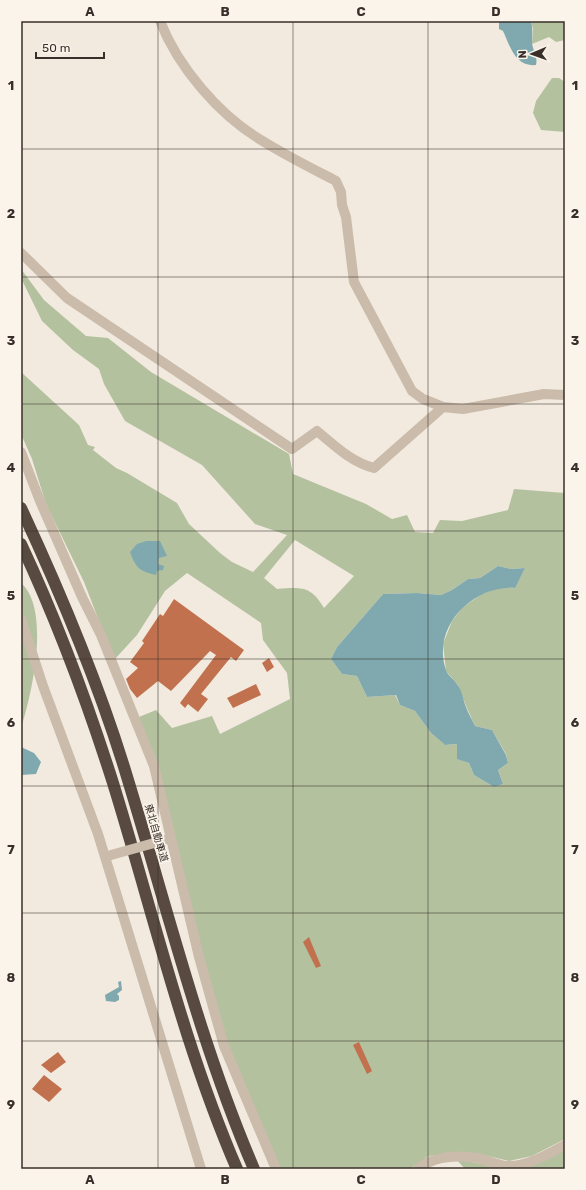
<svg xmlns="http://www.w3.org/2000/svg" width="586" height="1190" font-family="Rubik,'Noto Sans JP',sans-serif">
	<rect width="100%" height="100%" fill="#f2eadf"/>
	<path fill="#b4c19f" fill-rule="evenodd" d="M 531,21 L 565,21 L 565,40 L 556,42 L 549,37 L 532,44 L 533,29 Z
		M 552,78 L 559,78 L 565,82 L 565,132 L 541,130 L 533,113 L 536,101 Z
		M 21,269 L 44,300 L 86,336 L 108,338 L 151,372 L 289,454 L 293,474 L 366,504 L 392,519 L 407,515 L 415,532 L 433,533 L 440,520 L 462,521 L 508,510 L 514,489 L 565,493 L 565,1139 L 532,1156 L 509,1161 L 475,1153 L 457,1153 L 429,1156 L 410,1169 L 278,1169 L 227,1046 L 139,717 L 156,710 L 172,728 L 212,716 L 220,734 L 290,699 L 287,673 L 263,640 L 261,623 L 187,573 L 165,591 L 137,635 L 114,660 L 84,582 L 46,504 L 32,459 L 21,434 L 21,372 L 79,425 L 88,445 L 95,447 L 93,450 L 116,468 L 127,473 L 177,503 L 189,524 L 220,553 L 232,562 L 253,572 L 287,535 L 255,524 L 202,465 L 125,421 L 104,384 L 99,369 L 73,350 L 42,321 L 21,278 ZM 295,540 L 354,576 L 324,608 C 311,586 302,587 277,589 L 264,578 ZM 498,566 L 511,569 L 525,568 L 514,588 L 501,587 L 482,594 L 463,607 L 452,621 L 443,644 L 446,671 L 458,685 L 467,708 L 475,726 L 492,730 L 506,754 L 508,763 L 498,770 L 503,784 L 494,787 L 474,775 L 469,763 L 458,759 L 457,744 L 445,745 L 431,733 L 415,711 L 400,705 L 395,695 L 367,697 L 357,676 L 342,674 L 331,659 L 337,647 L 383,594 L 417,593 L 441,595 L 452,590 L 468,579 L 480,578 Z
		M 21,583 C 51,609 32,694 21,728 Z
		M 565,1147 L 565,1169 L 516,1169 Z
		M 456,1159 L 507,1169 L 465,1169 Z"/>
	<path fill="#7fa9ae" d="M 499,21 L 531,21 C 533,29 532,35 532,43 C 533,51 538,56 536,65 C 515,67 510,46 503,31 L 499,29 Z
		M 146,541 L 160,541 L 167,556 L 159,558 L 158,564 L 164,566 L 163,570 L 157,571 L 156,575 C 139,571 136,568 130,552 L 137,544 Z
		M 498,566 L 511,569 L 525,568 L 515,588 C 473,585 431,627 446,670 C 447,675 454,679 457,684 C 462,690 463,699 466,707 C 468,713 472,719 475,726 L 492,730 L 506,755 L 508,763 L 498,770 L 503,784 L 494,787 L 474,775 L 469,763 L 457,759 L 457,744 L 445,745 L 431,733 L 415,711 L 400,705 L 396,695 L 367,697 L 357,676 L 342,674 L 331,659 L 337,647 L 383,594 L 417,593 L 441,595 L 452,590 L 468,579 L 480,578 Z
		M 21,747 L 34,753 L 41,762 L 36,774 L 21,775 Z
		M 121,981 L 122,990 L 117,994 L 119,996 L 119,1000 L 115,1002 L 106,1001 L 105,995 L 119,987 L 118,982 Z"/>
	<path fill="#c2714e" d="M 174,599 L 244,650 L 236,661 L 231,657 L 201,694 L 208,699 L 198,712 L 188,704 L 185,708 L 180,703 L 216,655 L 210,651 L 171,691 L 158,681 L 137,698 L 130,689 L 126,679 L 138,668 L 130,662 L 144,643 L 142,641 L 160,614 L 163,616 Z
		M 269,658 L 274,667 L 267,672 L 262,663 Z
		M 256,684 L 261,695 L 233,708 L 227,698 Z
		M 309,937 L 321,966 L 316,968 L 303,942 Z
		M 359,1042 L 372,1071 L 367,1074 L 353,1045 Z
		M 58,1052 L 66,1062 L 51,1073 L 41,1065 Z
		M 44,1075 L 62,1089 L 49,1102 L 32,1089 Z"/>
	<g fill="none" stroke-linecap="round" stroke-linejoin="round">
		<path stroke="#cabbab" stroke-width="10" d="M 160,21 C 178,67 219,115 261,140 C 285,155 311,168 336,181 L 341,192 L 342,205 L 346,217 L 354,282 L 412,391 L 423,399 L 443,407 L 463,409 L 544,394 L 565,395
			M 21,253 L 67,298 L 292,449 L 317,431 C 335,446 351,462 374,468 L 443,407
			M 21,452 L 40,501 L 82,597 L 101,635 L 154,766 L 199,957 L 224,1046 L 276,1169
			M 21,619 L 43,686 L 98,834 L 201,1169
			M 418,1169 C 434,1156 457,1155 477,1158 C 487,1160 497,1165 507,1166 C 527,1167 548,1154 565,1145"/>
		<path stroke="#594a41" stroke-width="12" d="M 21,508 C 62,596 100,686 128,780 C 168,911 200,1043 254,1169
			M 21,544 C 57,621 87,701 113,783 C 153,912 183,1044 237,1169"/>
		<path stroke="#cabbab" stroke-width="10" d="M 111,855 L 165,840"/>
	</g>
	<path fill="none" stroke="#382f2a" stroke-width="1" stroke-opacity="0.55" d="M 158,21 L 158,1169M 293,21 L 293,1169M 428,21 L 428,1169M 21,149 L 565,149M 21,277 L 565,277M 21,404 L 565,404M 21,531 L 565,531M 21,659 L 565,659M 21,786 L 565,786M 21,913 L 565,913M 21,1041 L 565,1041"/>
	<g text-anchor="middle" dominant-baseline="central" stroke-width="3.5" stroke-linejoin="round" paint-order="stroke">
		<g font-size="10" fill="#382f2a" stroke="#faf4eb">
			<text transform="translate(156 833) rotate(74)">東北自動車道</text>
		</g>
	</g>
	<rect width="586" height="1190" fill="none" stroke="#faf4eb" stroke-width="44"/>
	<g transform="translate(532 54) rotate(268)" stroke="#faf4eb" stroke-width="3" paint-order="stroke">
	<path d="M0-3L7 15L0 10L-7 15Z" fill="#382f2a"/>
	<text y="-6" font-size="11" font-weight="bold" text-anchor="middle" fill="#382f2a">N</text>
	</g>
	<path d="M36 52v6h68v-6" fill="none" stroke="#382f2a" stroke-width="2"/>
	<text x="42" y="52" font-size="12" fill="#382f2a" stroke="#faf4eb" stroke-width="3" paint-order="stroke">50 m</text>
	<rect x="22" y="22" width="542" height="1146" fill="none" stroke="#382f2a" stroke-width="1.5"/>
	<g font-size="13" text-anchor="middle" font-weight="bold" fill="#382f2a">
		<text x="90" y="16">A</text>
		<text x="225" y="16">B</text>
		<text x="361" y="16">C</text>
		<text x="496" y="16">D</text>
		<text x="11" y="90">1</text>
		<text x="575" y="90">1</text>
		<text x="11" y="218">2</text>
		<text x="575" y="218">2</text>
		<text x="11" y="345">3</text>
		<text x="575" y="345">3</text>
		<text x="11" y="472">4</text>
		<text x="575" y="472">4</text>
		<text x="11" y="600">5</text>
		<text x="575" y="600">5</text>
		<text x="11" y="727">6</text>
		<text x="575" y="727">6</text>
		<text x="11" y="854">7</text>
		<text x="575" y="854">7</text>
		<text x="11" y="982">8</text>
		<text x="575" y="982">8</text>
		<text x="11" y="1109">9</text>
		<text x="575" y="1109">9</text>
		<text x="90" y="1184">A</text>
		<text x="225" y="1184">B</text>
		<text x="361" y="1184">C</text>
		<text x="496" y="1184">D</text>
	</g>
</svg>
